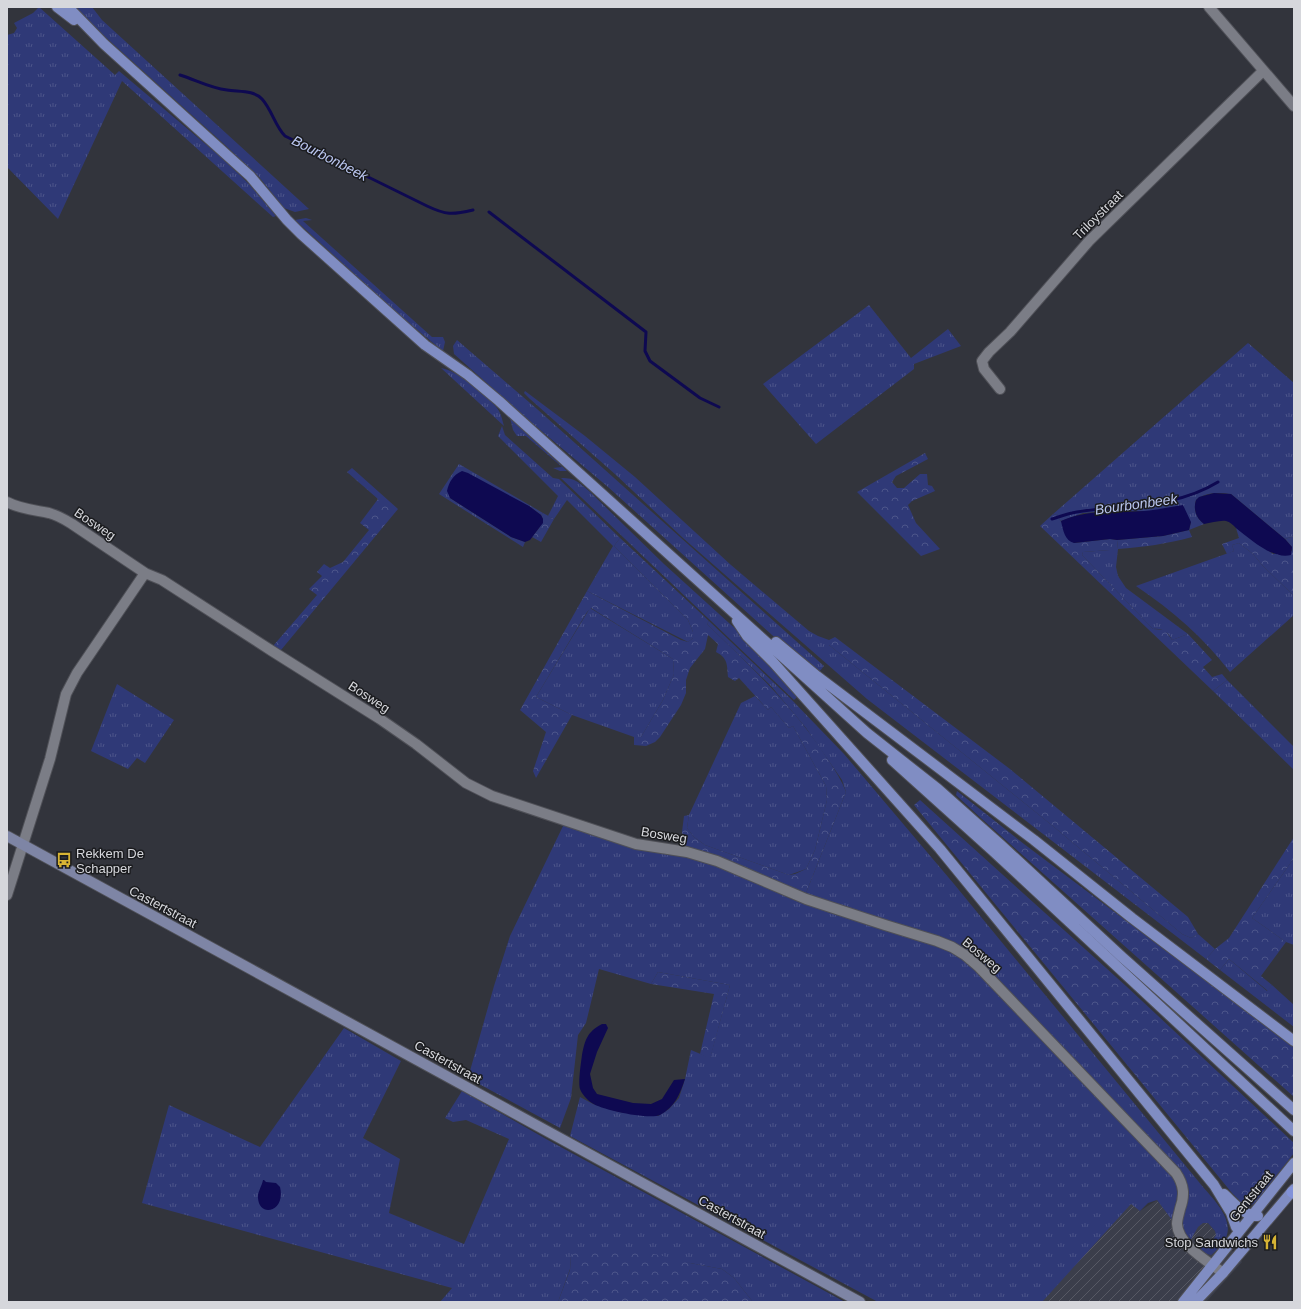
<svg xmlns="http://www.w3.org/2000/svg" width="1301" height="1309" font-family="Arial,sans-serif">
	<defs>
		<pattern id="industrial-furrows" width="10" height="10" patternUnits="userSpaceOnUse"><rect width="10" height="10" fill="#3b3e4b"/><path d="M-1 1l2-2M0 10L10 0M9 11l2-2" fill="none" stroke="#575964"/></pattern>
		<pattern id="grass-tufts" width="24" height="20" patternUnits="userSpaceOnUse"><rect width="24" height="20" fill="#2f3977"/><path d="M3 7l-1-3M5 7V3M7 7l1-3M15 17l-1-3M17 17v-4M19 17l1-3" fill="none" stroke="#4c558a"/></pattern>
		<pattern id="forest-crowns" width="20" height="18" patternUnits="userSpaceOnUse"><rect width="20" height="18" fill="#2f3977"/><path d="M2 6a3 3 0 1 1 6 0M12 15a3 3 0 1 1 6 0" fill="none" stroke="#4c558a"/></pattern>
	</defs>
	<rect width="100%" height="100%" fill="#32343c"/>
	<path fill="url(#industrial-furrows)" d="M 1187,1199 L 1242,1262 L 1206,1302 L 1041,1302 L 1131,1201 L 1140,1211 L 1157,1200 L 1172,1219 Z"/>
	<path fill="url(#grass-tufts)" d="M 39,7 L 115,75 L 119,71 L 222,158 L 249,184 L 276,216 L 273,217 L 122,81 L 58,219 L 7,167 L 7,35 L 14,33 L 17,28 L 14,23 L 33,13 Z
		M 72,7 L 92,7 L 102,20 L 309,209 L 295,212 L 284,208 L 259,177 L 224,144 Z
		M 306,218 L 312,220 L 303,221 L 432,337 L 443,337 L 445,342 L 443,351 L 405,320 L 295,220 Z
		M 869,305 L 911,358 L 948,329 L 961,346 L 914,364 L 914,369 L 816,444 L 763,384 Z
		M 457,340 L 537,409 L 824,666 L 819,672 L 782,644 L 608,487 L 532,423 L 454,354 L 453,346 Z
		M 1248,343 L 1294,383 L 1294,536 L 1285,539 L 1231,494 C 1221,492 1204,492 1196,500 C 1193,509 1196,518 1204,524 L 1189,530 L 1191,522 L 1144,511 L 1109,511 L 1083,513 L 1061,521 L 1058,518 L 1057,514 L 1052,515 Z
		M 441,368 C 456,370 488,395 497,408 C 501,413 502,419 504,426 Z
		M 525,391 L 585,436 L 635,477 L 731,565 L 809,631 L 818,636 L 829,640 L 829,645 L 1054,827 L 1182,934 L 1191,938 L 1198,934 L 1215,949 L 1206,959 L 867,699 L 683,538 L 616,475 L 530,399 L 524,393 Z
		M 510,418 L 567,471 L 560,471 L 553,468 L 562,467 L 526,436 L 517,436 L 513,430 Z
		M 502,426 L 505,435 L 553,478 L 559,479 L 620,538 L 614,546 L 688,620 L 693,632 L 693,638 L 688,642 L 587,591 L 613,546 L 567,500 L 554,519 L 548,516 L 558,496 L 498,436 Z
		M 459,464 L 543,513 L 541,515 L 529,506 L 450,498 L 511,537 L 525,542 L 523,547 L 439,494 Z
		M 561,478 C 576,478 578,482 589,491 L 664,564 L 740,633 L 799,695 L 794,700 Z
		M 1110,539 L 1117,540 L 1118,549 L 1116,567 L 1118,576 L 1126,588 L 1188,634 L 1172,640 C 1168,632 1163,628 1153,629 L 1082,555 L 1083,552 L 1110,550 Z
		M 1239,543 L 1253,554 L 1262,565 L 1293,595 L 1294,595 L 1294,615 L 1230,672 C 1203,637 1173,611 1136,586 L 1234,551 L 1232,545 Z
		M 590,608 L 673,659 L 674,674 L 663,700 L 641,737 L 634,737 L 572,715 L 536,697 Z
		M 709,621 L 790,698 L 844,754 L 954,884 L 1203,1187 C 1214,1200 1237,1222 1224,1241 C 1221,1246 1216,1251 1211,1255 L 1204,1253 L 1199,1248 L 1210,1245 L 1216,1235 L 1215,1231 L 1208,1223 L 1203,1223 L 1198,1227 L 1190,1241 L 1181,1227 L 1187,1199 L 1164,1156 L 979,959 L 967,950 L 876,919 L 806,893 L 846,792 L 842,780 L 806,728 L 771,686 L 707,624 Z
		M 1227,680 L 1294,747 L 1294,770 L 1213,691 Z
		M 117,684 L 174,720 L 145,763 L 137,758 L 128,769 L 91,751 Z
		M 755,696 L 768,710 L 771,707 L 789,728 L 793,726 L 826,786 L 827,800 L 815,850 L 806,869 L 789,875 L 705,845 L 694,837 L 687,828 L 689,815 L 741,703 Z
		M 564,824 L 695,857 L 717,865 L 791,899 L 851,919 L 923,940 L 945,949 L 961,957 L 977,972 L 1174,1178 C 1180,1194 1176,1204 1172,1220 L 1157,1200 L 1148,1203 L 1140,1211 L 1131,1204 L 1042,1302 L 878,1302 L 570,1136 L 580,1097 L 593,1104 L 619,1112 L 658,1116 L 669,1109 L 679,1098 L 685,1079 L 691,1050 L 710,1058 L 730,985 L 658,972 L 651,984 L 599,969 L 586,1023 L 578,1035 L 571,1098 L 560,1128 L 468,1078 L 494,986 L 510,936 Z
		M 1294,858 L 1294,945 L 1286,942 L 1252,918 Z
		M 1229,959 L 1267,991 L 1272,985 L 1294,1005 L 1294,1027 L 1220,970 Z
		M 344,1028 L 401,1061 L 363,1138 L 400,1159 L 389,1213 L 464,1244 L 509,1139 L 466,1120 L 453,1122 L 445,1118 L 462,1091 L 546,1139 L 845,1302 L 753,1302 L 734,1278 L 722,1269 L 690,1263 L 571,1256 L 570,1269 L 558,1302 L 440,1302 L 452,1288 L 142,1203 L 169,1105 L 260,1147 Z"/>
	<path fill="url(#forest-crowns)" d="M 925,453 L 928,459 L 896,476 L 892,482 L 897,488 L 904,488 L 920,474 L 927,474 L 928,485 L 932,486 L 935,491 L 912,501 L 908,505 L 916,523 L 940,549 L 921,556 L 857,492 Z
		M 352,468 L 398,509 L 281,650 L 273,646 L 317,595 L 309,589 L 322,576 L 317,572 L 324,564 L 330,568 L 343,562 L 369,530 L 360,523 L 378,499 L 347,472 Z
		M 543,513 L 554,519 L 541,542 L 532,537 L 539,528 L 543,519 L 541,515 Z
		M 1057,514 C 1058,518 1060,520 1062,523 C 1065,531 1069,537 1074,543 L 1110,539 L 1110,550 L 1083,552 L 1082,555 L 1153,629 L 1165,630 L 1172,640 L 1188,634 L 1212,660 L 1203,667 L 1212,677 L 1222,674 L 1227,680 L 1213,691 L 1040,526 L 1052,515 Z
		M 1236,528 L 1273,554 L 1292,551 L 1292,547 L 1285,539 L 1294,536 L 1293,595 L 1262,565 L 1253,554 L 1239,543 L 1232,545 L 1234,551 L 1227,554 L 1222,544 L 1239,538 Z
		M 1189,530 L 1192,537 C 1167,544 1143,547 1118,549 L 1117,540 L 1163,536 Z
		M 620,538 L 709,621 L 707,624 C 749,665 788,701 821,749 C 830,763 840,776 846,792 L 806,893 L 685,846 L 682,832 L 684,816 L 689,815 L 687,828 L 694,837 L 705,845 L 789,875 L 795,874 L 806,869 L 815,850 L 827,800 L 826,786 L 793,726 L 789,728 L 771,707 L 768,710 L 739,678 L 735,681 L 728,677 C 727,665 728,658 716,652 L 718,644 L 708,635 L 705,649 L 690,668 L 686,680 L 686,693 L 681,705 L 660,737 L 655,742 L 646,746 L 634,745 L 634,737 L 641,737 L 663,700 L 674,674 L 673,659 L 591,608 L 587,612 L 536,697 L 572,715 L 536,778 L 533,771 L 546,732 L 520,710 L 587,591 L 681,640 L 688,642 L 693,638 L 693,632 L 688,620 L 614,546 Z
		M 835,637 L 1010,769 L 1188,917 L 1198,934 L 1191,938 L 1182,934 L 1054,827 L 829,645 L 829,640 Z
		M 957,791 L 1024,844 L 1294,1047 L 1294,1097 L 982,819 L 956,795 Z
		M 920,800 L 1126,986 L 1294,1143 L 1294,1153 L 1255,1203 L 1248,1207 L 1243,1204 L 1232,1193 L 914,805 Z
		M 1294,837 L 1294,858 L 1252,918 L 1286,942 L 1261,976 L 1272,985 L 1268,991 L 1229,959 L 1220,970 L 1206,959 L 1215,949 L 1229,938 Z
		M 658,972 L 730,985 L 710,1059 L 700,1054 L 714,994 L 651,984 Z
		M 591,1248 L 643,1251 L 690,1263 L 722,1269 L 734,1278 L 753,1302 L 558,1302 L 570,1270 L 571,1256 L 579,1250 Z"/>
	<path fill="#0e0951" d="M 462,471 L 468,473 L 529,506 L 541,515 L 543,519 L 543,523 L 539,528 L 530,540 L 525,542 L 511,537 L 450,498 L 447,491 C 449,482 453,475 462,471 Z
		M 1214,493 L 1231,494 L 1285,539 L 1292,547 L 1291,555 C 1273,560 1250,539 1236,528 C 1233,525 1230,522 1226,521 C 1220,520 1211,523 1204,524 C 1196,518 1193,509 1196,500 L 1199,497 Z
		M 1183,505 L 1191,522 L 1189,530 L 1163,536 L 1117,540 L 1110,539 L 1074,543 C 1065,541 1063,530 1061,521 C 1087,509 1115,513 1144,511 C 1157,510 1170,507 1183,505 Z
		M 602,1024 L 606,1024 L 608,1028 L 597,1052 L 590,1074 L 593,1088 L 597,1094 L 633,1103 L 651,1104 L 662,1099 L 674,1080 L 685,1079 C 680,1094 675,1107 660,1115 C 650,1120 601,1110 592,1103 C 587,1100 582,1094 580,1089 C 578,1082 581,1063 582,1055 C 585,1040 587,1032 602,1024 Z
		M 263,1180 L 264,1180 L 266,1182 L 276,1183 L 280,1187 C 286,1212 259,1218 258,1198 C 257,1193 262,1186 263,1180 Z"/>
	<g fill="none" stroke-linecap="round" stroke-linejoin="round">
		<path stroke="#0e0951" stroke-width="3" d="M 180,75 C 196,80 210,88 227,90 C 238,92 254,90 262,99 C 272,110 275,126 285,136 L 427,206 C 446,215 452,215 473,210
			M 489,212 L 646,332 L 645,351 L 650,361 L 700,398 L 719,407
			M 1052,519 C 1059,517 1066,514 1072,513 C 1123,503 1172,510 1218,482"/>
		<defs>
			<path id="minor" d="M 1209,7 L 1294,106
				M 1000,389 L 984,369 L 982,361 L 989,352 L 1010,332 L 1089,241 L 1263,71
				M 7,502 C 20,509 34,510 49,513 C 57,515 64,519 72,524 L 145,573 L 162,580 L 272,651 L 380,719 L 416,744 L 466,783 L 492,796 L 636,844 L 687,852 L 717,861 L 806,899 L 885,925 L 937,941 L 952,947 L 965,955 L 979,967 L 1176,1173 C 1184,1185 1185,1195 1180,1209 C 1179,1214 1177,1219 1177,1224 C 1178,1245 1208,1261 1223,1273
				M 7,895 L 50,759 L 66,694 L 77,673 L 145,573"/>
			<path id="secondary" d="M 7,836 L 860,1302"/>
			<path id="primary" d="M 57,7 L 74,20
				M 68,7 L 104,44 L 250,176 L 287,220 L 301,234 L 425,345 L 468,375 L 499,401 L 867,733 L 938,789 L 1001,845 L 1122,957 L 1294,1110
				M 737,621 L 747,636 L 773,662 L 940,849 L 1214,1185 L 1231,1213 L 1236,1227 L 1240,1230
				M 776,642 L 817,676 L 1034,840 L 1132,918 L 1294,1041
				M 892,760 L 993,851 L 1294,1131
				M 1224,1194 C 1234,1203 1244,1216 1258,1216
				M 1183,1302 L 1294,1163
				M 1195,1302 L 1223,1273 L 1294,1189"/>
			<path id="trunk" d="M 1292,1192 L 1294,1193"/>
		</defs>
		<use href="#minor" stroke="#4f5057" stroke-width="12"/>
		<use href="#secondary" stroke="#4f5057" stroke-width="12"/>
		<use href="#primary" stroke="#4f5057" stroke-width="12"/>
		<use href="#trunk" stroke="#4f5057" stroke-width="12"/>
		<use href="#minor" stroke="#7b7d86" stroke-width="10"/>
		<use href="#secondary" stroke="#7e85a5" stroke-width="10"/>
		<use href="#primary" stroke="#808dc3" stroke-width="10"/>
		<use href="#trunk" stroke="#8292d8" stroke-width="11"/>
	</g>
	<defs>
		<symbol id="bus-bare" viewBox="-9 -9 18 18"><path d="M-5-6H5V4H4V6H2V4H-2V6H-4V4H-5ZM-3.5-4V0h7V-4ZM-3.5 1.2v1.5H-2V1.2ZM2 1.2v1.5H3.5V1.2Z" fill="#d7b434" stroke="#1b1c1f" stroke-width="2.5" paint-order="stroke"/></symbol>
		<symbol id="restaurant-bare" viewBox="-9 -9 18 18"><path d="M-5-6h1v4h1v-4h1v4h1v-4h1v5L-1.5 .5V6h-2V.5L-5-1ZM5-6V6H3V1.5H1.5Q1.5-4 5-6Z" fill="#d7b434" stroke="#1b1c1f" stroke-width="2.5" paint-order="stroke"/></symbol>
	</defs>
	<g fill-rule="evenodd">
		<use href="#bus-bare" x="53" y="849" width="22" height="22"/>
		<use href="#restaurant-bare" x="1259" y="1231" width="22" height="22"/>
	</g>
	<g text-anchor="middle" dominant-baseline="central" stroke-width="3" stroke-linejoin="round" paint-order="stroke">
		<g font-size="13" fill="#d6d7dc" stroke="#1b1c1f">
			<text transform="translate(1098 215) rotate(-45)">Triloystraat</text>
			<text transform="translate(95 524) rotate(34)">Bosweg</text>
			<text transform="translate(369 697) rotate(33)">Bosweg</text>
			<text transform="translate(664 835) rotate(9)">Bosweg</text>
			<text transform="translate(163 907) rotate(28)">Castertstraat</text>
			<text transform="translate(982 955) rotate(40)">Bosweg</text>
			<text transform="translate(448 1062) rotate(29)">Castertstraat</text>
			<text transform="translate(1251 1196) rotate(-51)">Gentstraat</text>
			<text transform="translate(732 1217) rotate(29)">Castertstraat</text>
		</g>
		<g font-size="13" fill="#d6d7dc" stroke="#1b1c1f" text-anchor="start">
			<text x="76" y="853">Rekkem De<tspan x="76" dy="15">Schapper</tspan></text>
			<text x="1258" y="1242" text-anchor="end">Stop Sandwichs</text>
		</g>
		<g font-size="14" font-style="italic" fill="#bac6f0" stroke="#1b1c1f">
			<text transform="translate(330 158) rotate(27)">Bourbonbeek</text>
			<text transform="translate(1136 504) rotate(-8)">Bourbonbeek</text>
		</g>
	</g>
	<rect width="1301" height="1309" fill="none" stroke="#d6d7dc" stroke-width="16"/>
</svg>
